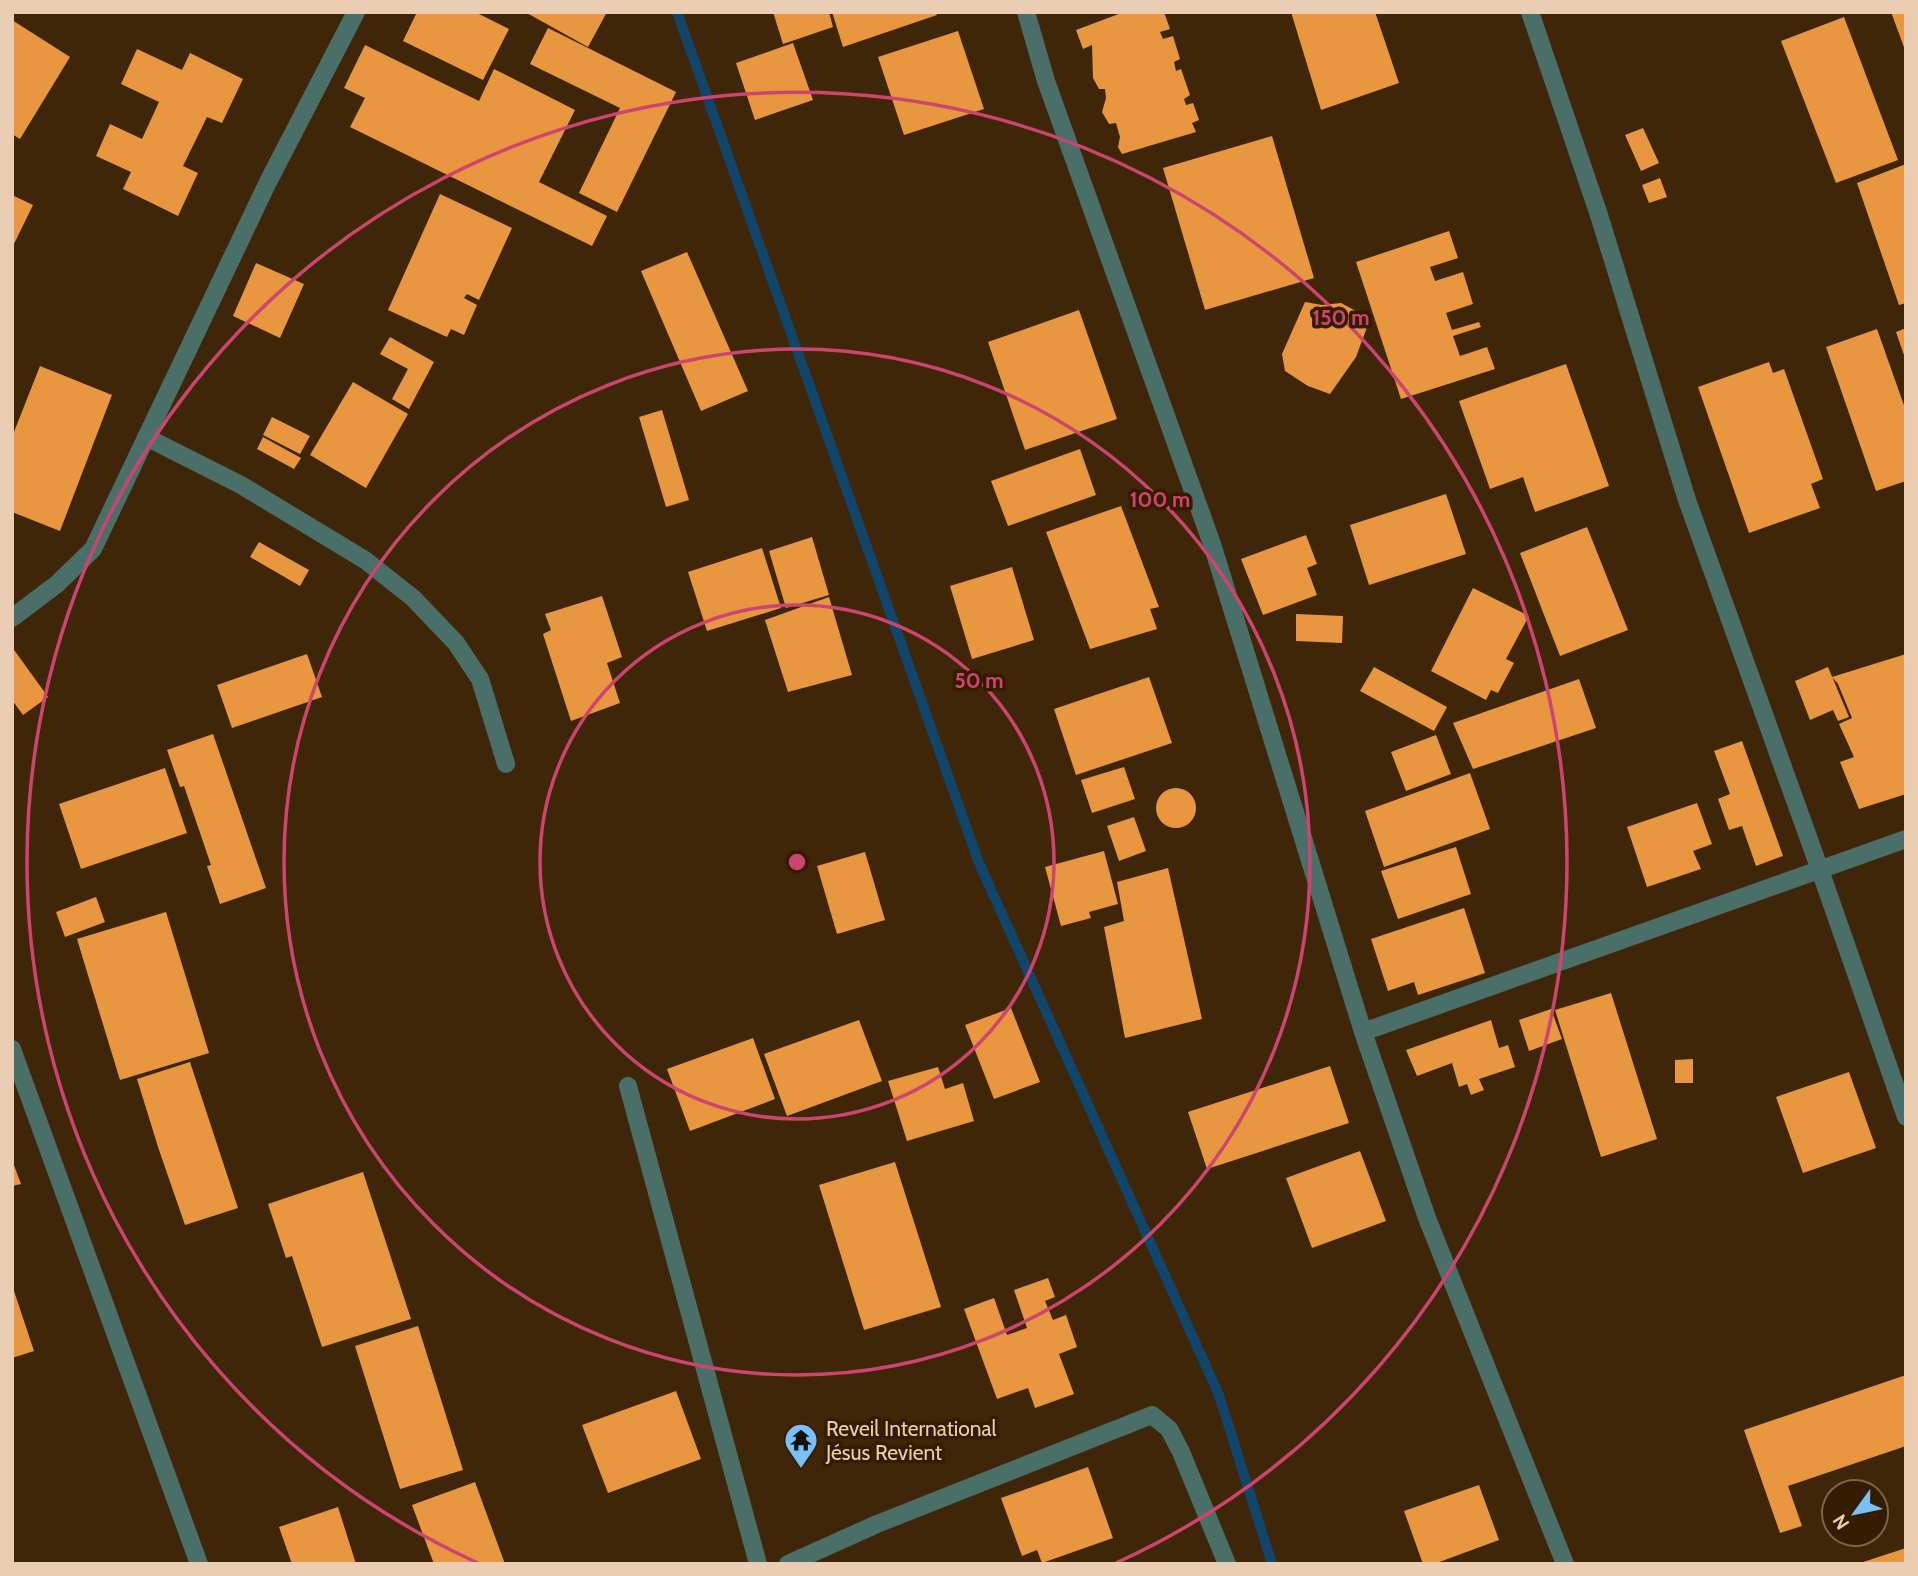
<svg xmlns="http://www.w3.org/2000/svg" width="1918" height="1576" font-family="Cabin,sans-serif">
	<rect width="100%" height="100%" fill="#402609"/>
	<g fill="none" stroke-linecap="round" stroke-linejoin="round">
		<path stroke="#10466b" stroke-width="10" d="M 677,12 L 979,863 L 1219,1395 L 1272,1564"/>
	</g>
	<path fill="#e89740" d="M 417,12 L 475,12 L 509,29 L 483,80 L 403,41 Z
		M 525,12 L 607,12 L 588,47 Z
		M 773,12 L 829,12 L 833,27 L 783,44 Z
		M 832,12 L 936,12 L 937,15 L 843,47 Z
		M 1124,12 L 1164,12 L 1170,29 L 1160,32 L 1163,39 L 1173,36 L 1180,59 L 1174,62 L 1176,71 L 1181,69 L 1190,95 L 1184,99 L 1186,105 L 1193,103 L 1199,120 L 1192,123 L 1196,132 L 1122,154 L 1118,147 L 1120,137 L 1116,123 L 1109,124 L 1102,112 L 1106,98 L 1105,89 L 1099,89 L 1093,78 L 1092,45 L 1083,49 L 1076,30 Z
		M 1291,12 L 1375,12 L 1399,83 L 1321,110 Z
		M 1891,12 L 1906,12 L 1906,50 L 1905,50 Z
		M 1844,17 L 1898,160 L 1836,183 L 1781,41 Z
		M 12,20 L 70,57 L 20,139 L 12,134 Z
		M 548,28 L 676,92 L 617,212 L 579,193 L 620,108 L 530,64 Z
		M 958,31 L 984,109 L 904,135 L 878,57 Z
		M 793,43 L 813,100 L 755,120 L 736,63 Z
		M 365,45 L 479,101 L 494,69 L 575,110 L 539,182 L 607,216 L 592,246 L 350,127 L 365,98 L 344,88 Z
		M 137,49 L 182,70 L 190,53 L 243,79 L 222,123 L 207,117 L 183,166 L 198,173 L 178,216 L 123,189 L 131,172 L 96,156 L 110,124 L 142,139 L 159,102 L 121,84 Z
		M 1643,128 L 1659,163 L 1641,171 L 1625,135 Z
		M 1272,136 L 1314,278 L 1205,310 L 1163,168 Z
		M 1906,164 L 1906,303 L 1899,305 L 1857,183 Z
		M 1660,178 L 1667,197 L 1649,203 L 1642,185 Z
		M 440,194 L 512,228 L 479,300 L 467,294 L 464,298 L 477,305 L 464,335 L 451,329 L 447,337 L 388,310 Z
		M 12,195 L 33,205 L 12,248 Z
		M 1449,231 L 1458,258 L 1430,267 L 1435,281 L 1463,272 L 1473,304 L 1446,313 L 1452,330 L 1479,322 L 1481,327 L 1453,336 L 1460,356 L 1487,347 L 1495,369 L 1401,399 L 1356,262 Z
		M 687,252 L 748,391 L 701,411 L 641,271 Z
		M 256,263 L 304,284 L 280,338 L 233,316 Z
		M 1305,302 L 1322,305 L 1341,303 L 1367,317 L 1369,322 L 1356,357 L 1330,394 L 1308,386 L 1285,371 L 1282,354 Z
		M 1079,310 L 1117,419 L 1025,450 L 988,342 Z
		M 1906,328 L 1906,358 L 1905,358 L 1896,332 Z
		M 1877,329 L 1906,411 L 1906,481 L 1876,491 L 1826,347 Z
		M 390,337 L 434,362 L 409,409 L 392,399 L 408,369 L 380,354 Z
		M 1769,362 L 1773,373 L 1784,369 L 1823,479 L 1811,484 L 1820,508 L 1749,533 L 1698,387 Z
		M 1566,364 L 1609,486 L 1535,512 L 1523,477 L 1490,489 L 1459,401 Z
		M 40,366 L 112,395 L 60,531 L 12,512 L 12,437 Z
		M 353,382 L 408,414 L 366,488 L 310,455 Z
		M 662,410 L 689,500 L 666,507 L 639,417 Z
		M 272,417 L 310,436 L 300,454 L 263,435 Z
		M 263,437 L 301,458 L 294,469 L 257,449 Z
		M 1080,449 L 1096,495 L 1008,526 L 991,481 Z
		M 1446,494 L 1466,554 L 1369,585 L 1350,525 Z
		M 1121,506 L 1159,607 L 1150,609 L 1157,629 L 1090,649 L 1046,532 Z
		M 1587,527 L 1628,630 L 1560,656 L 1520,553 Z
		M 1306,535 L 1317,564 L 1307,568 L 1317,595 L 1263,615 L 1241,559 Z
		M 812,537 L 829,595 L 786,608 L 769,551 Z
		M 259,542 L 309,570 L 300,586 L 250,557 Z
		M 762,548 L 781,608 L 707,631 L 688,572 Z
		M 1012,567 L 1034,640 L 972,659 L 950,586 Z
		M 1473,588 L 1529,616 L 1506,659 L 1514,663 L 1498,693 L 1491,690 L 1486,700 L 1431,671 Z
		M 602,596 L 622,657 L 607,663 L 620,703 L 571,721 L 543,634 L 551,630 L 545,614 Z
		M 829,597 L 852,675 L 788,692 L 765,620 Z
		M 1296,614 L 1343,616 L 1342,643 L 1296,641 Z
		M 12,647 L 48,697 L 23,715 L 12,700 Z
		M 307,654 L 322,697 L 232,728 L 217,685 Z
		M 1906,654 L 1906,794 L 1859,809 L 1840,762 L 1854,757 L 1839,724 L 1852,718 L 1838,684 L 1832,677 Z
		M 1374,667 L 1447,707 L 1434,731 L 1360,691 Z
		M 1828,667 L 1849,717 L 1838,721 L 1833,710 L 1810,720 L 1795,681 Z
		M 1149,677 L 1172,743 L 1076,775 L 1054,709 Z
		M 1579,679 L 1596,728 L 1473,769 L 1453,723 Z
		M 213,734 L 266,888 L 220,904 L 207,866 L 211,865 L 184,786 L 180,787 L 167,750 Z
		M 1436,735 L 1451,774 L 1406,791 L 1391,752 Z
		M 1742,741 L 1783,856 L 1756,866 L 1742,826 L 1729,830 L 1718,799 L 1730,794 L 1714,751 Z
		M 1124,767 L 1135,799 L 1092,813 L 1081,780 Z
		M 165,768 L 187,833 L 81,869 L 59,804 Z
		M 1470,773 L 1490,829 L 1384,867 L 1365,811 Z
		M1156 808a20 20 0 1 1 40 0a20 20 0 1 1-40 0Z
		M 1697,803 L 1712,844 L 1693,851 L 1701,869 L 1647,887 L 1627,827 Z
		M 1134,817 L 1146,851 L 1119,861 L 1107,826 Z
		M 1456,847 L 1471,894 L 1398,919 L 1381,871 Z
		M 1104,851 L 1118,904 L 1089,912 L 1091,918 L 1061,926 L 1045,867 Z
		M 865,852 L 885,920 L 837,934 L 817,866 Z
		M 1168,868 L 1202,1019 L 1125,1038 L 1104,927 L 1124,921 L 1117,882 Z
		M 96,897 L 105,922 L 65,937 L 56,912 Z
		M 1464,908 L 1485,973 L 1418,995 L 1414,982 L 1388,991 L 1371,939 Z
		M 166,912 L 209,1053 L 120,1080 L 77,939 Z
		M 1611,993 L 1657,1139 L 1601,1157 L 1555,1010 Z
		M 1011,1008 L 1040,1082 L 994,1099 L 965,1025 Z
		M 1551,1009 L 1562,1039 L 1529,1051 L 1519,1020 Z
		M 859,1020 L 882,1081 L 787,1116 L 764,1054 Z
		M 1491,1020 L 1499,1048 L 1508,1045 L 1515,1067 L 1479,1079 L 1484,1090 L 1471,1095 L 1467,1084 L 1459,1087 L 1452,1063 L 1417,1076 L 1406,1050 Z
		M 753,1038 L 775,1099 L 690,1131 L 667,1069 Z
		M 1693,1059 L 1693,1083 L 1675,1083 L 1675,1060 Z
		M 190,1062 L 238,1208 L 185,1225 L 159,1150 L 137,1079 Z
		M 1330,1066 L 1349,1123 L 1207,1169 L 1188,1112 Z
		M 938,1067 L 945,1089 L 963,1083 L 974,1121 L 907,1141 L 888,1081 Z
		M 1849,1072 L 1876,1148 L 1803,1173 L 1776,1097 Z
		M 1360,1151 L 1386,1221 L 1312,1248 L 1286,1178 Z
		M 12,1160 L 21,1184 L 12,1186 Z
		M 895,1162 L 941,1307 L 864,1330 L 819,1185 Z
		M 363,1172 L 411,1319 L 322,1347 L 292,1256 L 286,1258 L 268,1204 Z
		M 1048,1278 L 1055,1297 L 1045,1301 L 1053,1320 L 1066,1315 L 1077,1347 L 1059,1354 L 1074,1394 L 1035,1408 L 1028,1388 L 997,1399 L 964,1309 L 994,1298 L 1007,1335 L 1027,1328 L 1014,1290 Z
		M 12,1285 L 34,1351 L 12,1358 Z
		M 418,1326 L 463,1470 L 400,1489 L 355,1346 Z
		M 1906,1375 L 1906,1446 L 1788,1486 L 1802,1526 L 1780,1533 L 1744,1430 Z
		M 676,1391 L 701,1459 L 608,1493 L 582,1425 Z
		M 1088,1467 L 1113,1538 L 1042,1563 L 1037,1550 L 1022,1556 L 1001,1498 Z
		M 475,1482 L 505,1564 L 434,1564 L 412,1505 Z
		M 1479,1485 L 1499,1540 L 1434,1564 L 1423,1564 L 1404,1511 Z
		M 338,1507 L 356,1564 L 292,1564 L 279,1527 Z
		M 1906,1548 L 1906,1564 L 1860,1564 L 1860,1563 Z"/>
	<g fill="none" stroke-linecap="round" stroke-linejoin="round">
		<path stroke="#4a6f69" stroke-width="18" d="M 1026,12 L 1046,81 L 1212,544 L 1363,1032 L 1427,1218 L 1565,1564
			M 1530,12 L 1598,212 L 1687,500 L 1820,870 L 1906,1117
			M 146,437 L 241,485 L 365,560 L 413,598 L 456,643 L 480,679 L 506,764
			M 12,618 L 57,584 L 93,549 L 268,182 L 356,12
			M 1363,1032 L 1906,839
			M 12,1049 L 199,1564
			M 628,1086 L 758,1564
			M 788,1564 L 877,1524 L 1152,1415 L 1169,1429 L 1181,1452 L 1227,1564"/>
	</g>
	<g fill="none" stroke="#cc4571" stroke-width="3.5">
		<circle cx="797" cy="862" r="257"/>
		<circle cx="797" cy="862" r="513"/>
		<path d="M478 1563A770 770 0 1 1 1116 1563"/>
	</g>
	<defs>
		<symbol id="temple-pin" viewBox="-11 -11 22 30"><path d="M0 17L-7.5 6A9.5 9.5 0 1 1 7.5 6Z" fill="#79bff8" stroke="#351c01"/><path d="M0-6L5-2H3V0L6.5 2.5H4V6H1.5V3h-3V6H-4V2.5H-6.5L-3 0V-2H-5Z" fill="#111"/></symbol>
	</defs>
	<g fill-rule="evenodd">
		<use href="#temple-pin" x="782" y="1421" width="38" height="52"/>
	</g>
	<g text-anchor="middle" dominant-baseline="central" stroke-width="7" stroke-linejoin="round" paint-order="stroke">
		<g font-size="21" fill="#eacdb3" stroke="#351c01" text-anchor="start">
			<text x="826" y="1428">Reveil International<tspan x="826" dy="24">Jésus Revient</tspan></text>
		</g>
	</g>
	<circle cx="797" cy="862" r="10" fill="#cc4571" stroke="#351c01" stroke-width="3.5"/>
	<g font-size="21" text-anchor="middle" font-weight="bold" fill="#cc4571" stroke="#351c01" stroke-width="7" stroke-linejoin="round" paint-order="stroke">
		<text x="1341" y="325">150 m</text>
		<text x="1160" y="507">100 m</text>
		<text x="979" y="688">50 m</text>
	</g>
	<rect width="1918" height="1576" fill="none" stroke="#eacdb3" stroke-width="28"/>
	<g transform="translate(1855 1513) rotate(237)"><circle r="33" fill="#351c01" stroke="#7d6348" stroke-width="2"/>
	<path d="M0-5L12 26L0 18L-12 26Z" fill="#79bff8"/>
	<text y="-10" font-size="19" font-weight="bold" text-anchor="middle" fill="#eacdb3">N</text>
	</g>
</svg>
